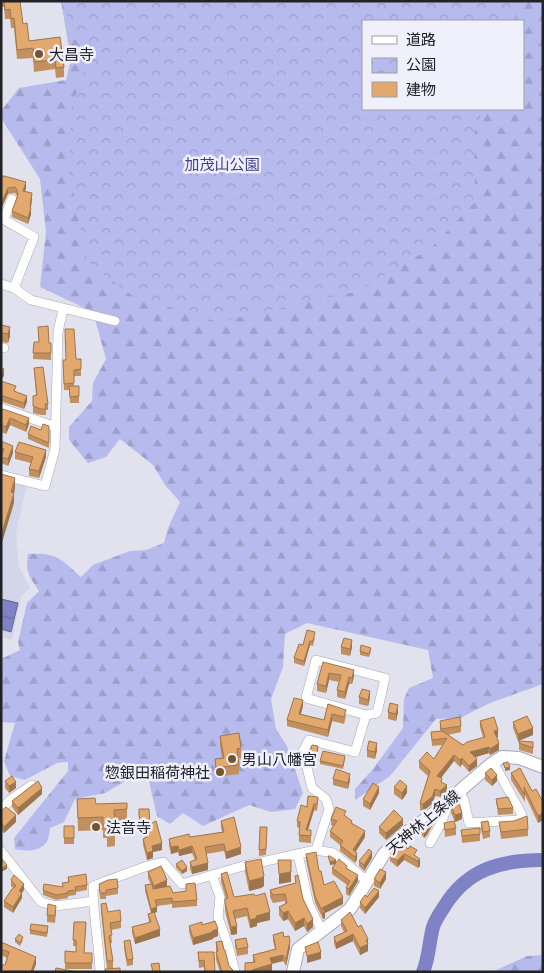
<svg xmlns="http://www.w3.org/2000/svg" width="544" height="973" font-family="Quicksand,'Noto Sans JP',sans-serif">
	<defs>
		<pattern id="forest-firs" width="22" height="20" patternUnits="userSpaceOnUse" patternTransform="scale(1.25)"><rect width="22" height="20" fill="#b7baed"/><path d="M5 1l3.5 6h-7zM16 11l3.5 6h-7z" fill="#9da0cb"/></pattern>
		<pattern id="park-crowns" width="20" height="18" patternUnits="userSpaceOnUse" patternTransform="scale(1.25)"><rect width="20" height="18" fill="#b7baed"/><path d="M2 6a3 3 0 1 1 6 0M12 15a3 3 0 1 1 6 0" fill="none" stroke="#9da0cb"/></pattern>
		<pattern id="water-ripples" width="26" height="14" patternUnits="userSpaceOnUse" patternTransform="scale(1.25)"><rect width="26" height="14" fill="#8082c6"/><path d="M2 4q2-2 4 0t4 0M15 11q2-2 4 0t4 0" fill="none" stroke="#686aa1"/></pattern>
	</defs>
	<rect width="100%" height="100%" fill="#e1e2ee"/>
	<path fill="#d3d5e8" d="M 1,478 L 27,483 L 16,533 L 19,567 L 30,588 L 21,596 L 12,640 L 1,637 Z"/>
	<path fill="url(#forest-firs)" fill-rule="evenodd" d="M 61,1 L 543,1 L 543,684 L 490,703 L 460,718 L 436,719 L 390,776 L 355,800 L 355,789 L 373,769 L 403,728 L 404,699 L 409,688 L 433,678 L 428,650 L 307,623 L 285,634 L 283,667 L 271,699 L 276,729 L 287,746 L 303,793 L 295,809 L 271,812 L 249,805 L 203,826 L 183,813 L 170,824 L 157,816 L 146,769 L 105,793 L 75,799 L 64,822 L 50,828 C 49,850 34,853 15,849 L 14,838 L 68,771 L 68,762 L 57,763 L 25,780 L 10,776 L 4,761 L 15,723 L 1,722 L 1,659 L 20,650 L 18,642 L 27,603 L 39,591 C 29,576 25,572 28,554 C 57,552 61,559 81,577 L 93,565 L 130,551 L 146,550 L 164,543 L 168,528 L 180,502 L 165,485 L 153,465 L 120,439 L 106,457 L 88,463 L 69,440 L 69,427 L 92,401 L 93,383 L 106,359 L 93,312 L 40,287 L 46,232 L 40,179 L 1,118 L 1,111 L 19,88 L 66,80 L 71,60 ZM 363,21 L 523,21 L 523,109 L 363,109 Z
		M 543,955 L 543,972 L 492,972 L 527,956 Z"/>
	<path fill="url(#park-crowns)" d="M 61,1 L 522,1 L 515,21 L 363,21 L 363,109 L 483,109 L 474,133 L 475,202 L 431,248 L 359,291 L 218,322 L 133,296 L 87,262 L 69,171 L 71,110 L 87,59 Z"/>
	<path fill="url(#water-ripples)" stroke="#646596" d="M 1,599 L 18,603 L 11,632 L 1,629 Z"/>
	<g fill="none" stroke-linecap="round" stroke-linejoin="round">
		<path stroke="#8082c6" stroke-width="14" d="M 423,972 C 429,958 429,942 433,927 C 435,920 440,913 444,907 C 467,869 501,860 543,860"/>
		<defs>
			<path id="street" d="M 1,218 L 34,237 L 14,288
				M 4,219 L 12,199
				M 1,284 L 14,288 L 31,300 L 115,321
				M 1,348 L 4,348
				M 1,408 L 56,427
				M 1,475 L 45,486 L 55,449 L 58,332 L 63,309
				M 316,660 L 385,678 L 377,713 L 366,715 L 306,698 Z
				M 459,792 L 464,800 L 469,823 L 519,820 L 522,815 L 497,769 L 491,764
				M 1,810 L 10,800 L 32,785
				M 430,843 L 442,821 L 448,803
				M 316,850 L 329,809 L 326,799 L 312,788 L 303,751 L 309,740 L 355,752 L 366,715
				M 1,851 L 41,902 L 56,906 L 93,901
				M 298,854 L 309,905 L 322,931
				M 212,875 L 220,897 L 218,917 L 228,945 L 235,972
				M 100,972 C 99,943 93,915 93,886 L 147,866 L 163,862 L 182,884 L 243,866 L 316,850 L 333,853 L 367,881"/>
			<path id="secondary" d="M 293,972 L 298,949 L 350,909 L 384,854 L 400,837 L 433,814 L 491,764 L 502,757 L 519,758 L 543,767"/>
		</defs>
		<use href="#street" stroke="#a6a7b3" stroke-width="10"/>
		<use href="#secondary" stroke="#a6a7b3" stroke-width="14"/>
		<use href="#street" stroke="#fff" stroke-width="9"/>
		<use href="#secondary" stroke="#fff" stroke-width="12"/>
	</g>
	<path fill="#c2905f" d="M 1,1 L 20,1 L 23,24 L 29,41 L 60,37 L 64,67 L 64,77 L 56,78 L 55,69 L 34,72 L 33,58 L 17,59 L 14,28 L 11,28 L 10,19 L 5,19 L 4,7 L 1,7 Z
		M 1,177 L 26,188 L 25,192 L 32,199 L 31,208 L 31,214 L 28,224 L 12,217 L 12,211 L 17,196 L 15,193 L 8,194 Z
		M 1,325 L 10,336 L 8,343 L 1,342 Z
		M 34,342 L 51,343 L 51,360 L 33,359 Z
		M 81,359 L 81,376 L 74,376 L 74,386 L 79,386 L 79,403 L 70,403 L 69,390 L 64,390 L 63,360 Z
		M 1,368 L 4,375 L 1,381 L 16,392 L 27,402 L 24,409 L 3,402 L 1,402 Z
		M 34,368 L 48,404 L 48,410 L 46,410 L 46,415 L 41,415 L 33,413 L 33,396 L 36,395 Z
		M 1,412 L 29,424 L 26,432 L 10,425 L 6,434 L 1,432 Z
		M 49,426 L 49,448 L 28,439 L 28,434 L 41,430 Z
		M 1,441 L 13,453 L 8,466 L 1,463 L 2,455 L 1,454 Z
		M 15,452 L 46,457 L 39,478 L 29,476 L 29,469 L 31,463 L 15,459 Z
		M 315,637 L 313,646 L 310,645 L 304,666 L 294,663 L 294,658 L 303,645 Z
		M 341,647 L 352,647 L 350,656 L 341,654 Z
		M 360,651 L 371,651 L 369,657 L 360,655 Z
		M 323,662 L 354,676 L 352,684 L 349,684 L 345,699 L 337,697 L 337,690 L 339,682 L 329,680 L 326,693 L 317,691 L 317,684 Z
		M 359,697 L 370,697 L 368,706 L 359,704 Z
		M 328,704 L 346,716 L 344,724 L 332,721 L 328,737 L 287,726 L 287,720 L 303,706 L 301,714 L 324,720 Z
		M 388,712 L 398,712 L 396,721 L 388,719 Z
		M 440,721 L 461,726 L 461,732 L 448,735 L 463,745 L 483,737 L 480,727 L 480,721 L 498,737 L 497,737 L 499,750 L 490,755 L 489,753 L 475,757 L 477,766 L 469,772 L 462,764 L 460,767 L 454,761 L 441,778 L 442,783 L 447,791 L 440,797 L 435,796 L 432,804 L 423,811 L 420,810 L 420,803 L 428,776 L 419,768 L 419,761 L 434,759 L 443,745 L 432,746 L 431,732 L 440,731 Z
		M 513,722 L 533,735 L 518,741 L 513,728 Z
		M 220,736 L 241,748 L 241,758 L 238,758 L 239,765 L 239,774 L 216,777 L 215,759 L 222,758 L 220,746 Z
		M 519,741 L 533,742 L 533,754 L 519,750 Z
		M 318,750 L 317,756 L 310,755 L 310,752 Z
		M 367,750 L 377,750 L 375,759 L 367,757 Z
		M 345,759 L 343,769 L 320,764 L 320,761 Z
		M 485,773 L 497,781 L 492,786 L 485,780 Z
		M 511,773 L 532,791 L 543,802 L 543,820 L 538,823 L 525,795 L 525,802 L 511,780 Z
		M 333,779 L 350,780 L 348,789 L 333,785 Z
		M 5,781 L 16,788 L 9,793 L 5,788 Z
		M 394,787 L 407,793 L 402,800 L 394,794 Z
		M 379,793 L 370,810 L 363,806 L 363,799 Z
		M 42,794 L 18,815 L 12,807 L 12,801 Z
		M 308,796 L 318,803 L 317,811 L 314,810 L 308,830 L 311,830 L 311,843 L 299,842 L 299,828 L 297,827 L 297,821 L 307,807 Z
		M 77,799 L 96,804 L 127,803 L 127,823 L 115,823 L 115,846 L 107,847 L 107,838 L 103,838 L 103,830 L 78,831 Z
		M 496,799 L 513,808 L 513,814 L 498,815 Z
		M 451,806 L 462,819 L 455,822 L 451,813 Z
		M 139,809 L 150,824 L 162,850 L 153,852 L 153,858 L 147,860 L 143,845 L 143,839 L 145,838 L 139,823 Z
		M 1,811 L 16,822 L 4,833 L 1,830 Z
		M 346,816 L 365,837 L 355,852 L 357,859 L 355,863 L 340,851 L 340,845 L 330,837 L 330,831 L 333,826 L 331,825 L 331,819 Z
		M 221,821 L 241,854 L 226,859 L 224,851 L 206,854 L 208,870 L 192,874 L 190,869 L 190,862 L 195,860 L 192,853 L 179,856 L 178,852 L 171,854 L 169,846 L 169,839 L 190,837 L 222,832 L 221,827 Z
		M 481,822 L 490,831 L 490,837 L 483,839 L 481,829 Z
		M 499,822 L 528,829 L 528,836 L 501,839 Z
		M 444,823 L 456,828 L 456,835 L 445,837 Z
		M 433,824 L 427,835 L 424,838 L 420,833 L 420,826 Z
		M 403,825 L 386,840 L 379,833 L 379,827 Z
		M 64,826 L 74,826 L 74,844 L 64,844 Z
		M 267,827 L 266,855 L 259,856 L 259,850 Z
		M 461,830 L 480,834 L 480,841 L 462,843 Z
		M 400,842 L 417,857 L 420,866 L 418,868 L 404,860 L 397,867 L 390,861 L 390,854 Z
		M 306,854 L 319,871 L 324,885 L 343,904 L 325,913 L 325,918 L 323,919 L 315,903 L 306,860 Z
		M 328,856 L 336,862 L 347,868 L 358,881 L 349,896 L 346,894 L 346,888 L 347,885 L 332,874 L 332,868 L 335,864 L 330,865 Z
		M 372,858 L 364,871 L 359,866 L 359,861 Z
		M 245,862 L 264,886 L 261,888 L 249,891 L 245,872 Z
		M 176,864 L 187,871 L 182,874 L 176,868 Z
		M 148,872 L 167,887 L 173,893 L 186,891 L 186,884 L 197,900 L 197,906 L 172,908 L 172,904 L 157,906 L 157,912 L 154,913 L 160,936 L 135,944 L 132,933 L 132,927 L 149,923 L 148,914 L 151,913 L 145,891 L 145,885 L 151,885 L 148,878 Z
		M 221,874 L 234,897 L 255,896 L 270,920 L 257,923 L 257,926 L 250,928 L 247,916 L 235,919 L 237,934 L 231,935 L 225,911 L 225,903 L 226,899 L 221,882 Z
		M 295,876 L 313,927 L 307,932 L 304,926 L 295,931 L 288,919 L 283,921 L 279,915 L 279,907 L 285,904 L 285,901 L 273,903 L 270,897 L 270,890 L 295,883 Z
		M 68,877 L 87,885 L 87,890 L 76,892 L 76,895 L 68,896 L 68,898 L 56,900 L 43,895 L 43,890 L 62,887 L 68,882 Z
		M 374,879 L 386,879 L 380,889 L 374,886 Z
		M 11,880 L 24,890 L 22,892 L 22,898 L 13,913 L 4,907 L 4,901 L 13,888 L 11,886 Z
		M 99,884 L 118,888 L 118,894 L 106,896 L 106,899 L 100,899 Z
		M 367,897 L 379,897 L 365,914 L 360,908 L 360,902 Z
		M 101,904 L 108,912 L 121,921 L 121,928 L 111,930 L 112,943 L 110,943 L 113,961 L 113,968 L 107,969 L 101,911 Z
		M 56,912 L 55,923 L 47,922 L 47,915 Z
		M 341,920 L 368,943 L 368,951 L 360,955 L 353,941 L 336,949 L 334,944 L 334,937 L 344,932 L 341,926 Z
		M 74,922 L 86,928 L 84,953 L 92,953 L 92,969 L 65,969 L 65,963 L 76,952 L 76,946 L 73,946 Z
		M 202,925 L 218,936 L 213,938 L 213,939 L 193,945 L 189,932 L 189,926 Z
		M 48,929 L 47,937 L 30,934 L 30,930 Z
		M 273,935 L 284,937 L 290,947 L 286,966 L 283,961 L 272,964 L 272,971 L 269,972 L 245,972 L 245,963 L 253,962 L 253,955 L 275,949 L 273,941 Z
		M 15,939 L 23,940 L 20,946 L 15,942 Z
		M 235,940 L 248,947 L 248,954 L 237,956 L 235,946 Z
		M 124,941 L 133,959 L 133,965 L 127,966 L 124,948 Z
		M 1,942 L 36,964 L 33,972 L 1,972 L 5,965 L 7,958 L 1,955 Z
		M 216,942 L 224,950 L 229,966 L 233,972 L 220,972 L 216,960 Z
		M 198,952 L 215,972 L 204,972 L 204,967 L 199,968 Z"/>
	<path fill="#9e764d" d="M 26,182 L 26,188 L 23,197 L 23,191 Z
		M 8,188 L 8,194 L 1,209 L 1,203 Z
		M 32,193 L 32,199 L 30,213 L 31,208 L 31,214 L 28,224 L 28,218 Z
		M 10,327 L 10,336 L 8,343 L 8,334 Z
		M 4,369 L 4,375 L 1,381 L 1,375 Z
		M 27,396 L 27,402 L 24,409 L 24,403 Z
		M 10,418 L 10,425 L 6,434 L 6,427 Z
		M 29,418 L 29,424 L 26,432 L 26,425 Z
		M 13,446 L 13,453 L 8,466 L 8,459 Z
		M 46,450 L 46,457 L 39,478 L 39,471 Z
		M 15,478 L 15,488 L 14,494 L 14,503 L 1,546 L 1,536 Z
		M 352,640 L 352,647 L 350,656 L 350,649 Z
		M 310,641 L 310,645 L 304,666 L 304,661 Z
		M 354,670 L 354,676 L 352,684 L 352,678 Z
		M 329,673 L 329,680 L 326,693 L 326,686 Z
		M 349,677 L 349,684 L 345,699 L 345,692 Z
		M 370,691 L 370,697 L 368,706 L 368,700 Z
		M 303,700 L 303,706 L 299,720 L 299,714 Z
		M 398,705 L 398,712 L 396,721 L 396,714 Z
		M 332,714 L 332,721 L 328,737 L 328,730 Z
		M 533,728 L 533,735 L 518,741 L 518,734 Z
		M 498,730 L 498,737 L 494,738 L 494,731 Z
		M 377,743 L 377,750 L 375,759 L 375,752 Z
		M 499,743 L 499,750 L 490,755 L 490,749 Z
		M 489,747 L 489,753 L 470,759 L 470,752 Z
		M 454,755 L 454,761 L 437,783 L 437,776 Z
		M 462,758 L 462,764 L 460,767 L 460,760 Z
		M 477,759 L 477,766 L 469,772 L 469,766 Z
		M 510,767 L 510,770 L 505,771 L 505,768 Z
		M 350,774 L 350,780 L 348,789 L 348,783 Z
		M 497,775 L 497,781 L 492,786 L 492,780 Z
		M 16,782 L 16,788 L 9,793 L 9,786 Z
		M 447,785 L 447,791 L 440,797 L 440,791 Z
		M 407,786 L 407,793 L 402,800 L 402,793 Z
		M 379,787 L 379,793 L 370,810 L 370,804 Z
		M 42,788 L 42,794 L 18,815 L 18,808 Z
		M 435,789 L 435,796 L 432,804 L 423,811 L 423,804 Z
		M 314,804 L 314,810 L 306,836 L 306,830 Z
		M 462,813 L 462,819 L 455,822 L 455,815 Z
		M 543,813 L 543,820 L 538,823 L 538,816 Z
		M 16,815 L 16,822 L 4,833 L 4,827 Z
		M 433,818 L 433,824 L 427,835 L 424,838 L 424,831 Z
		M 403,819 L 403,825 L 386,840 L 386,833 Z
		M 365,831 L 365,837 L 353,856 L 353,850 Z
		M 162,843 L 162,850 L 153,852 L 153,858 L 147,860 L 147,853 L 152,846 Z
		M 178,846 L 178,852 L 171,854 L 171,847 Z
		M 192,846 L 192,853 L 179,856 L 179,850 Z
		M 241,847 L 241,854 L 226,859 L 226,852 Z
		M 372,852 L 372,858 L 364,871 L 364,865 Z
		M 357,853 L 357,859 L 355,863 L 355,857 Z
		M 404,854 L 404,860 L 397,867 L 397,861 Z
		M 420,859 L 420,866 L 418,868 L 418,861 Z
		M 336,860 L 336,864 L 330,865 L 330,862 Z
		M 208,863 L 208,870 L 192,874 L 192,867 Z
		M 7,865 L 7,869 L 1,872 L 1,869 Z
		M 187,867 L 187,871 L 182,874 L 182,871 Z
		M 291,872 L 291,882 L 279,884 L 279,874 Z
		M 386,872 L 386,879 L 380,889 L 380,883 Z
		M 358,875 L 358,881 L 349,896 L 349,889 Z
		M 264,876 L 264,886 L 261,888 L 249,891 L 249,881 Z
		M 167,880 L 167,887 L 154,892 L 154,886 Z
		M 24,884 L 24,890 L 19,897 L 19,891 Z
		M 379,891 L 379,897 L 365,914 L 365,908 Z
		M 22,893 L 22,898 L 13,913 L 13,907 Z
		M 343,897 L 343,904 L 325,913 L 325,918 L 323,919 L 322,908 Z
		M 157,907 L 157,912 L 151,914 L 151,909 Z
		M 288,911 L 288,919 L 283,921 L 283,913 Z
		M 270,912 L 270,920 L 257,923 L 257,926 L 250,928 L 250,920 L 256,916 Z
		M 304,918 L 304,926 L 295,931 L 295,923 Z
		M 313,919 L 313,927 L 307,932 L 307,924 Z
		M 237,926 L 237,934 L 231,935 L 231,927 Z
		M 160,929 L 160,936 L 135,944 L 135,938 Z
		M 218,929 L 218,936 L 213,938 L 213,939 L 193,945 L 193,938 Z
		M 353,934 L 353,941 L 336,949 L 336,943 Z
		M 368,939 L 368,951 L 360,955 L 360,948 L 366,940 Z
		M 290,941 L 290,947 L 286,966 L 286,959 Z
		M 321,952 L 321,959 L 307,963 L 307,956 Z
		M 283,955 L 283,961 L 270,964 L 270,958 Z
		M 36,957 L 36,964 L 33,972 L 31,972 Z
		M 272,964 L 272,971 L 269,972 L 252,972 L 252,970 Z"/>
	<path fill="#e2a86e" stroke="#9e764d" d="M 4,1 L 20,1 L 23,24 L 27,23 L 29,41 L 60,37 L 64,67 L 56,68 L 55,60 L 34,62 L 33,48 L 17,50 L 14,18 L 11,19 L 10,9 L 5,10 Z
		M 2,176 L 4,176 L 26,182 L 23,191 L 32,193 L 30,207 L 31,208 L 28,218 L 12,211 L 18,195 L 17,190 L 15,187 L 8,188 L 1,203 Z
		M 1,325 L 10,327 L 8,334 L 1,333 Z
		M 48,326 L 49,343 L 51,343 L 51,353 L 33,353 L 34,342 L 39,342 L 38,327 Z
		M 65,329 L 74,329 L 76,359 L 81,359 L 81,369 L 74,370 L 74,383 L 64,384 L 63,360 L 66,360 Z
		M 43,367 L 48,404 L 45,404 L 46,409 L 41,409 L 33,406 L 33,396 L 37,395 L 34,368 Z
		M 1,368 L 4,369 L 1,375 Z
		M 1,381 L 16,386 L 14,391 L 27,396 L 24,403 L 3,396 L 1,396 Z
		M 69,386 L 79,386 L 79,396 L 70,397 Z
		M 3,409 L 29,418 L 26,425 L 10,418 L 6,427 L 1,425 L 1,412 Z
		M 43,424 L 49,426 L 49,443 L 28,434 L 31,426 L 41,430 Z
		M 1,441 L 13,446 L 8,459 L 1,457 L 4,449 L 1,448 Z
		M 19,442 L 46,450 L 39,471 L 29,469 L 33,457 L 15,452 Z
		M 1,474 L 15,478 L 11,492 L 14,493 L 1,536 Z
		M 307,630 L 315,632 L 313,641 L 310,641 L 304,661 L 294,658 L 299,644 L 303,645 Z
		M 344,638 L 352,640 L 350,649 L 341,647 Z
		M 361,645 L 371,648 L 369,654 L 360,651 Z
		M 323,662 L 354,670 L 352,678 L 349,677 L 345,692 L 337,690 L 341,675 L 329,673 L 326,686 L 317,684 Z
		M 362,689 L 370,691 L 368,700 L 359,697 Z
		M 294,698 L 303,700 L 299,714 L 324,720 L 328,704 L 346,710 L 344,717 L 332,714 L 328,730 L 287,720 Z
		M 390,703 L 398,705 L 396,714 L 388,712 Z
		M 527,716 L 533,728 L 518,734 L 513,722 Z
		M 460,717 L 461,726 L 441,729 L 440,721 Z
		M 494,717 L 498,730 L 494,731 L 499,743 L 490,749 L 489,747 L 470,752 L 477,759 L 469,766 L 462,758 L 460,760 L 454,755 L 437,776 L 442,778 L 441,782 L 447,785 L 440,791 L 435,789 L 432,797 L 423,804 L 420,803 L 430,771 L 419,761 L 427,752 L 434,759 L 447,738 L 432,740 L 431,732 L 442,731 L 463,745 L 467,742 L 485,737 L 480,721 Z
		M 239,733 L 241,748 L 237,749 L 239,765 L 216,768 L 215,759 L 224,758 L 220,736 Z
		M 369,741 L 377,743 L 375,752 L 367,750 Z
		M 519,741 L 533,742 L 533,748 L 519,743 Z
		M 312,745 L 318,746 L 317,753 L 310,752 Z
		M 323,751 L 345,756 L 343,766 L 320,761 Z
		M 508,762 L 510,767 L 505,768 L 503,763 Z
		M 491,768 L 497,775 L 492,780 L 485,773 Z
		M 520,768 L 532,791 L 536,789 L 543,802 L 543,813 L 538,816 L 524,787 L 525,795 L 511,773 Z
		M 336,769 L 350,774 L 348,783 L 333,779 Z
		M 12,776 L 16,782 L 9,786 L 5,781 Z
		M 400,780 L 407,786 L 402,793 L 394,787 Z
		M 38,781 L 42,788 L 18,808 L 12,801 Z
		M 373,783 L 379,787 L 370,804 L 363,799 Z
		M 308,796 L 318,797 L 317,804 L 314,804 L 306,830 L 311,830 L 311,836 L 299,835 L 300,822 L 297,821 L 301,805 L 307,807 Z
		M 508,797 L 513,808 L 498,809 L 496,799 Z
		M 95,798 L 96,804 L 127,803 L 127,809 L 114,810 L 115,833 L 107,833 L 107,825 L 103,825 L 103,817 L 78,818 L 77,799 Z
		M 458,802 L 462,813 L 455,815 L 451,806 Z
		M 6,807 L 16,815 L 4,827 L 1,823 L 1,811 Z
		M 336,807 L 346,811 L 344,815 L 352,821 L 351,823 L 365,831 L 353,850 L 357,853 L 355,857 L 340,845 L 343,841 L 330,831 L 337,821 L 331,819 Z
		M 139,809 L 149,809 L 150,824 L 156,821 L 162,843 L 152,846 L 153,851 L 147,853 L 143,839 L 147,837 L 139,816 Z
		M 394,810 L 403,819 L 386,833 L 379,827 Z
		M 527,816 L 528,829 L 501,832 L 499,822 L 514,821 Z
		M 234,817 L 241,847 L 226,852 L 224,844 L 205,847 L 208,863 L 192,867 L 190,862 L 197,859 L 192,846 L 179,850 L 178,846 L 171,847 L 169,839 L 189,834 L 190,837 L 224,832 L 221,821 Z
		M 433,818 L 427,829 L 424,831 L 420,826 Z
		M 454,821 L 456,828 L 445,830 L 444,823 Z
		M 488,821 L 490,831 L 483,832 L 481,822 Z
		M 64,826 L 74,826 L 74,838 L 64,838 Z
		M 260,827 L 267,827 L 266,849 L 259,850 Z
		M 480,828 L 480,834 L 462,836 L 461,830 Z
		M 400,842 L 408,849 L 410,846 L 417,850 L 414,855 L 420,859 L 418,861 L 404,854 L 397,861 L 390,854 Z
		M 369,849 L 372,852 L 364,865 L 359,861 Z
		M 316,852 L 319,871 L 321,871 L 324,885 L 334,881 L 343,897 L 322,908 L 325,912 L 323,913 L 315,896 L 306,854 Z
		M 328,856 L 330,856 L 336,860 L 330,862 Z
		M 1,858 L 7,865 L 1,869 Z
		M 261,859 L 264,876 L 261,878 L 249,881 L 245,862 Z
		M 339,859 L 347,866 L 346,868 L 358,875 L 349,889 L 346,888 L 350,881 L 332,868 Z
		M 182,860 L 187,867 L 182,871 L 176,864 Z
		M 278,860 L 291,860 L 291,872 L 279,874 Z
		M 161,866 L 167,880 L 154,886 L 148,872 Z
		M 380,869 L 386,872 L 380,883 L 374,879 Z
		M 227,872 L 234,897 L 254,894 L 255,896 L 265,893 L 270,912 L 256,916 L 257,918 L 250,920 L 247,908 L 233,911 L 237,926 L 231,927 L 225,903 L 225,899 L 228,898 L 221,874 Z
		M 86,874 L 87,885 L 75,887 L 76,890 L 68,891 L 68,893 L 56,895 L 43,890 L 44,884 L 63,887 L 62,883 L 69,882 L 68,877 Z
		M 14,875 L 24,884 L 19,891 L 22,893 L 13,907 L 4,901 L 12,889 L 16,886 L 11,880 Z
		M 298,875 L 303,899 L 313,919 L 307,924 L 304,918 L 295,923 L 288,911 L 283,913 L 279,907 L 287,903 L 285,894 L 273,895 L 270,890 L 296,883 L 295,876 Z
		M 117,879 L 118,888 L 106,890 L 106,893 L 100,893 L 99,884 L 108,880 Z
		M 195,883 L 197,900 L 172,902 L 172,898 L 155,900 L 157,907 L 151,909 L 145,885 L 152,884 L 153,889 L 170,886 L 173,893 L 186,891 L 186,884 Z
		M 374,888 L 379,891 L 365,908 L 360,902 L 365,895 L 367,897 Z
		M 106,903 L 108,912 L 120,910 L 121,921 L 110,923 L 112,935 L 109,936 L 113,961 L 107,961 L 101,904 Z
		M 48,904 L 56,906 L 55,916 L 47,915 Z
		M 154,912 L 160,929 L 135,938 L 132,927 L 151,922 L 148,914 Z
		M 350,912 L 358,927 L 361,925 L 368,939 L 366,940 L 368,944 L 360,948 L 353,934 L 336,943 L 334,937 L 347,931 L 341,920 Z
		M 215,921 L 218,929 L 212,931 L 213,932 L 193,938 L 189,926 L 202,922 L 202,925 Z
		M 74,922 L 86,922 L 84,953 L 92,953 L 92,963 L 65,963 L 65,951 L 76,952 L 76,940 L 73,940 Z
		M 31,924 L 48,926 L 47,933 L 30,930 Z
		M 283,932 L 284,937 L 289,936 L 290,941 L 286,959 L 283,955 L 270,958 L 272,964 L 252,970 L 252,972 L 245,972 L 245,963 L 255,962 L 253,955 L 276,949 L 273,935 Z
		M 19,934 L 23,937 L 20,943 L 15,939 Z
		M 246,938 L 248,947 L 237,949 L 235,940 Z
		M 130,940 L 133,959 L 127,960 L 124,941 Z
		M 222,941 L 224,950 L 225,950 L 229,966 L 233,970 L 230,972 L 222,972 L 216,952 L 218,951 L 216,942 Z
		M 1,942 L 36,957 L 31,972 L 1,972 L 1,965 L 5,965 L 9,952 L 1,949 Z
		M 318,942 L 321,952 L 307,956 L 305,947 Z
		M 198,952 L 214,952 L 215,972 L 205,972 L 204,960 L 199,961 Z
		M 159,963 L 160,972 L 153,972 L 151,964 Z
		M 56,968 L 77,972 L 55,972 Z
		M 120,968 L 120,972 L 106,972 L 105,969 Z"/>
	<g fill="#78542e" stroke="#eff0fc" stroke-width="2">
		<circle cx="39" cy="54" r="5"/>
		<circle cx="232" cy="759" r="5"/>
		<circle cx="220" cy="772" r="5"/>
		<circle cx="96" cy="827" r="5"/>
	</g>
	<g text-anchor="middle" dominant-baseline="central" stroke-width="5" stroke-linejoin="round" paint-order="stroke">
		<g font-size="15" fill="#212226" stroke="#eff0fc" text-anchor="start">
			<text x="49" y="54">大昌寺</text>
			<text x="242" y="759">男山八幡宮</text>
			<text x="210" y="772" text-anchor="end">惣銀田稲荷神社</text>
			<text x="106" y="827">法音寺</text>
		</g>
		<g font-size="15" fill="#423c8e" stroke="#eff0fc">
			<text x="222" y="164">加茂山公園</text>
		</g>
		<g font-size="15" fill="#212226" stroke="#eff0fc">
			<text transform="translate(423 822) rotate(-40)">天神林上条線</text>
		</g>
	</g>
	<rect width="544" height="973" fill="none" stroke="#212226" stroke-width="5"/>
	<rect x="362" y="20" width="162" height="90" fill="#eff0fc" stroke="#9d9ea6"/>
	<rect x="372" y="36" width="25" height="8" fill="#ffffff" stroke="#9d9ea6"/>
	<text x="406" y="45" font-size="15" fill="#212226">道路</text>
	<rect x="372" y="58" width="25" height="15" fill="url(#park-crowns)" stroke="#9d9ea6"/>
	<text x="406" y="70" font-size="15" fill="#212226">公園</text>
	<rect x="372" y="82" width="25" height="15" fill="#e2a86e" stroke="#9d9ea6"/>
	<text x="406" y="95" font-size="15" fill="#212226">建物</text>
</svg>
